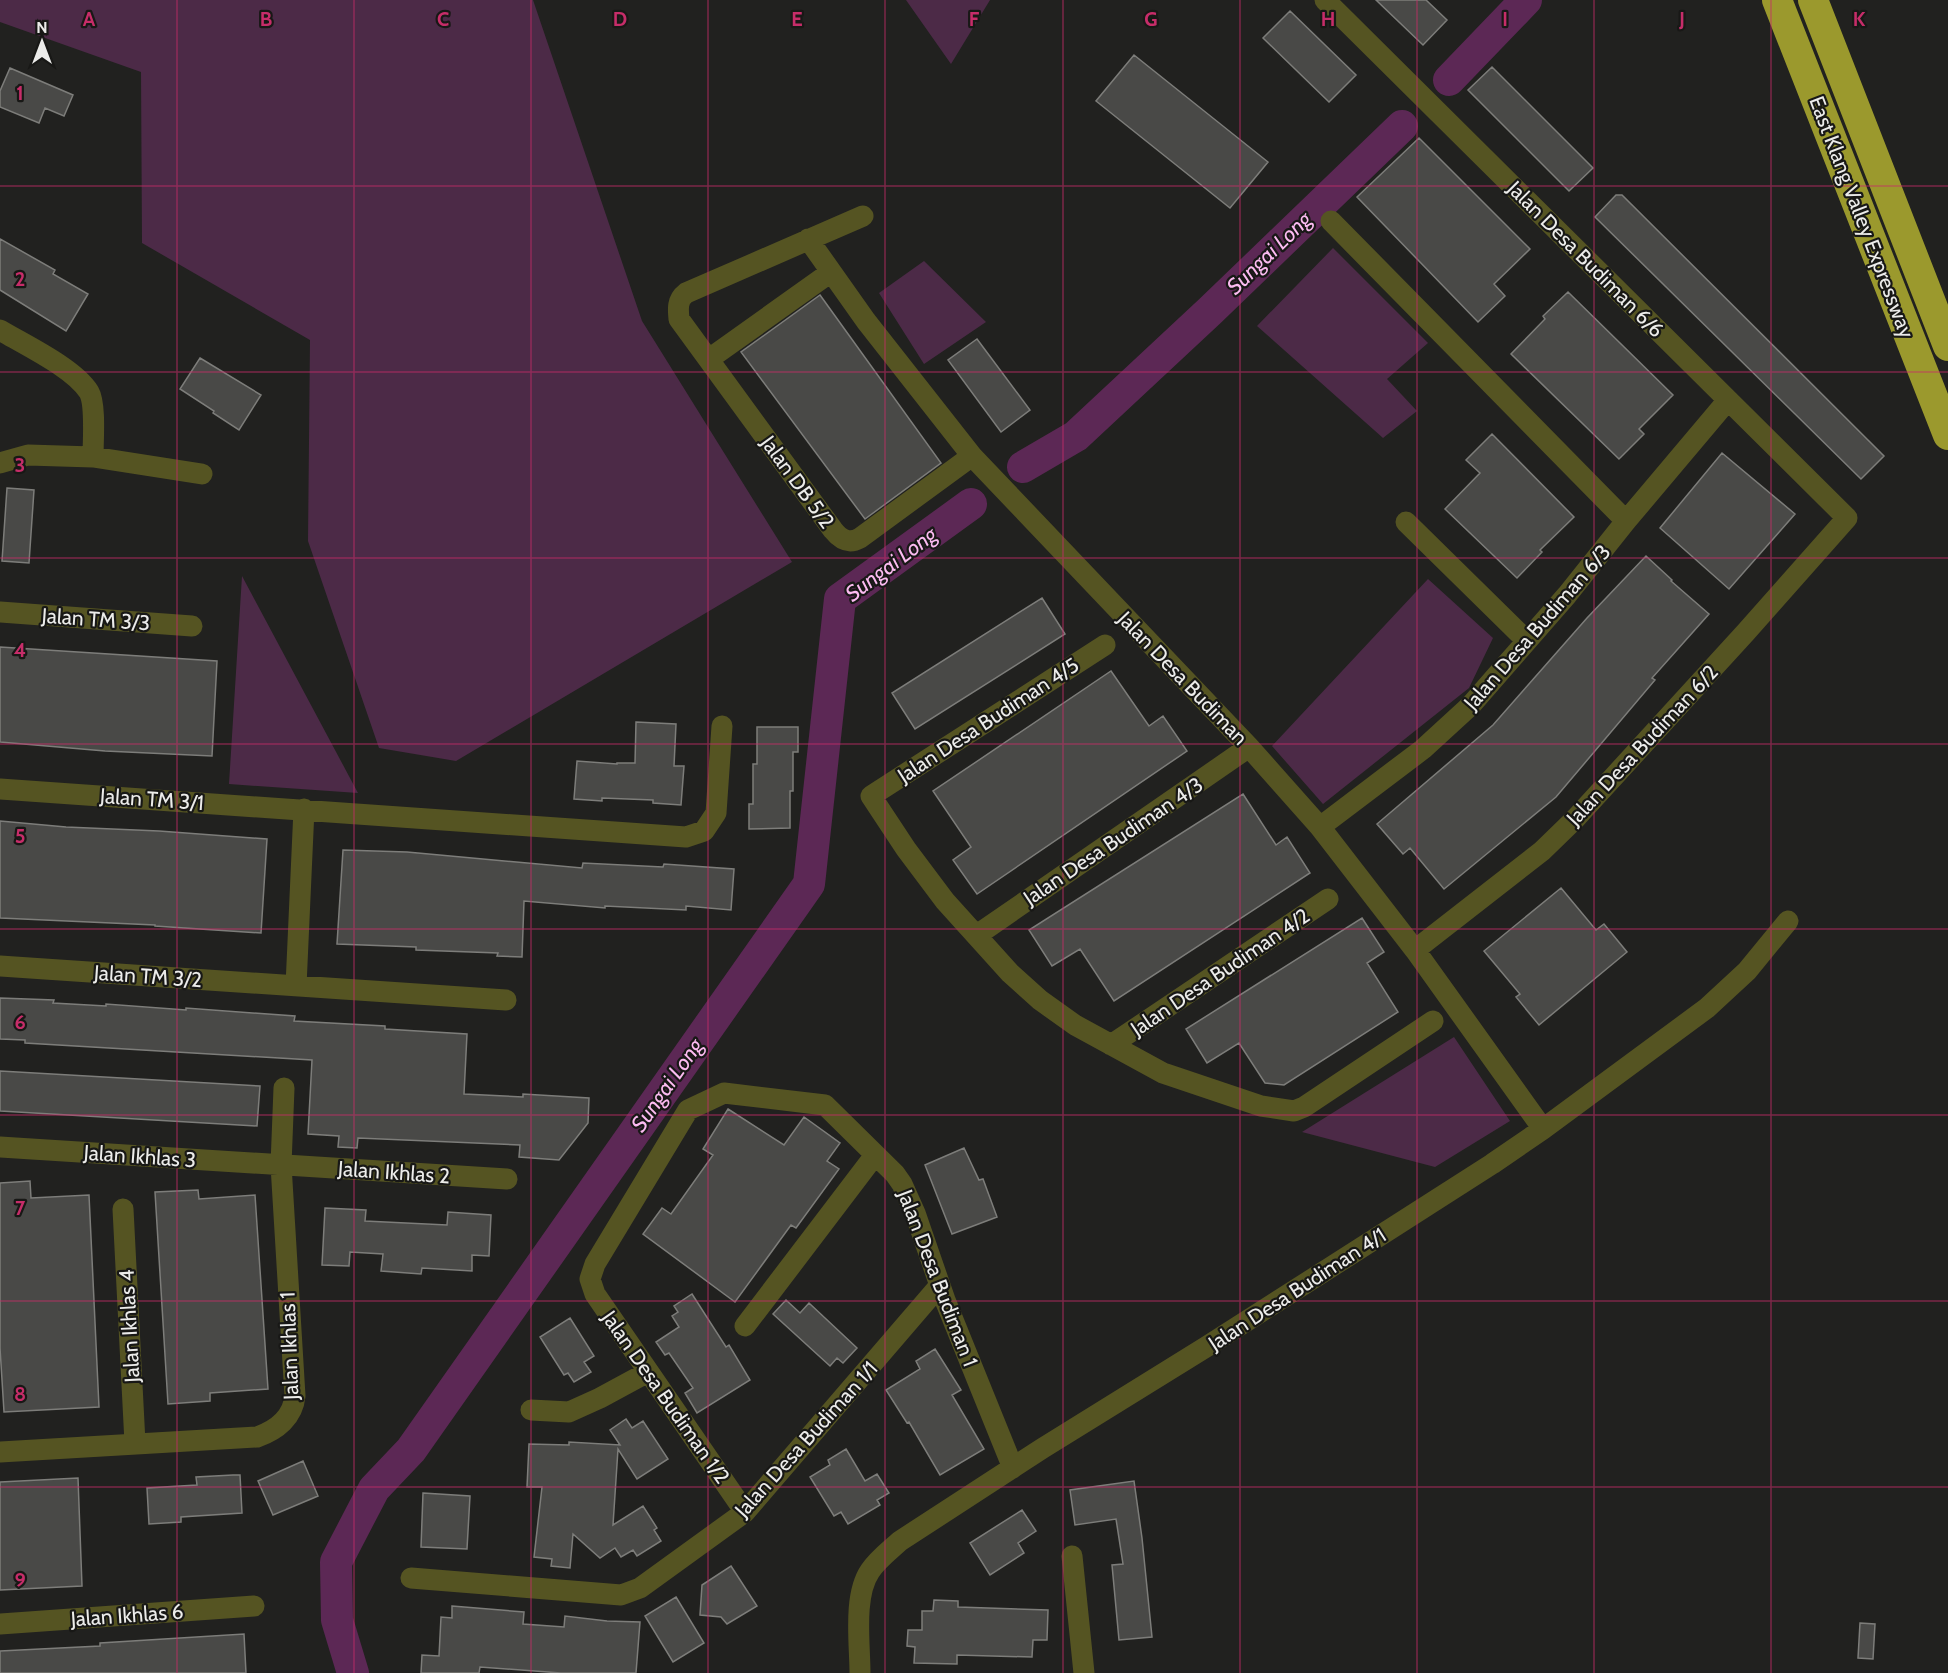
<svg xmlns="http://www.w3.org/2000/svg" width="1948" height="1673" font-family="Cabin,sans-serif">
	<rect width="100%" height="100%" fill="#21211f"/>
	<path fill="#4c2a47" d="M 0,0 L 533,0 L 642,321 L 792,562 L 456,761 L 379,748 L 308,541 L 310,340 L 142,243 L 141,72 L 0,22 Z
		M 906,0 L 990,0 L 951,64 Z
		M 1333,248 L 1428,343 L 1387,379 L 1417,411 L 1383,438 L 1257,326 Z
		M 924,261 L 986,322 L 924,364 L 879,293 Z
		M 242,576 L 358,793 L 229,784 Z
		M 1428,579 L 1493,638 L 1469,688 L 1323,804 L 1272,746 Z
		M 1454,1037 L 1510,1121 L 1435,1167 L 1302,1132 Z"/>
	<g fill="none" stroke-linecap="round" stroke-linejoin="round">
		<path stroke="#5c2855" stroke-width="32" d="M 1449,80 L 1526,0
			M 1023,467 L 1076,436 L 1210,311 L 1402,126
			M 353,1673 L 337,1620 L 336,1562 L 374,1489 L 411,1450 L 809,884 L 840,599 L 971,504"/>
	</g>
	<path fill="#494947" stroke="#7d7d7a" stroke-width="1.5" d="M 1376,0 L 1426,0 L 1447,20 L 1423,45 Z
		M 1290,11 L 1356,75 L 1329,102 L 1263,38 Z
		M 1134,55 L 1268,162 L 1230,208 L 1096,101 Z
		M 1492,67 L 1593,168 L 1569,191 L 1468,90 Z
		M 10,68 L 73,95 L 64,116 L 45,108 L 39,123 L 0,107 L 0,91 Z
		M 1419,138 L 1530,249 L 1494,284 L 1505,296 L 1478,322 L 1357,197 Z
		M 1616,195 L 1622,195 L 1884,456 L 1861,479 L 1595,217 Z
		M 0,239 L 55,270 L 53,274 L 88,294 L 66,331 L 0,290 Z
		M 1568,292 L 1673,395 L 1639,429 L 1644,434 L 1619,459 L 1511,354 L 1545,319 L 1543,316 Z
		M 820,295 L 941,463 L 865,519 L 741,352 Z
		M 977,339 L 1030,410 L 1001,432 L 948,360 Z
		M 200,358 L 261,395 L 239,430 L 213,413 L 214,411 L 180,389 Z
		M 1492,434 L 1574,517 L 1540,550 L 1542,552 L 1517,578 L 1445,509 L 1480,473 L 1466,460 Z
		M 1722,453 L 1795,514 L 1729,589 L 1660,528 Z
		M 7,488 L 34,490 L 29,563 L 2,561 Z
		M 1646,556 L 1672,580 L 1671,581 L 1709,614 L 1652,678 L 1655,680 L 1556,797 L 1444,889 L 1410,848 L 1403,854 L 1377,824 L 1493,725 L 1587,618 Z
		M 1042,598 L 1065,634 L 915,729 L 892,693 Z
		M 0,647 L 217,661 L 212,756 L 105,751 L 0,742 Z
		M 1111,671 L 1149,726 L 1163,716 L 1187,751 L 977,894 L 953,860 L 971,847 L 933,791 Z
		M 636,722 L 676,724 L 674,766 L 684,766 L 681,805 L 653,803 L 653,800 L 602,798 L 602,801 L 574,799 L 577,761 L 617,764 L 617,763 L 635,763 Z
		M 757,727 L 798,727 L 798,752 L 793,752 L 793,791 L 790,791 L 790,828 L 749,829 L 749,804 L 753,804 L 753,764 L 757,764 Z
		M 1243,794 L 1276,845 L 1287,837 L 1310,873 L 1114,1001 L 1080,949 L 1052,966 L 1029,930 Z
		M 0,821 L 66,827 L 159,831 L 267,839 L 261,933 L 155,926 L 155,925 L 0,918 Z
		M 343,850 L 407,852 L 582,868 L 583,863 L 663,867 L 664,864 L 734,869 L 731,910 L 686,906 L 686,910 L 605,906 L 605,908 L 524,901 L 522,957 L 497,956 L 498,953 L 416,950 L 416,947 L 337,944 Z
		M 1561,888 L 1596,930 L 1604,924 L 1627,952 L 1539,1025 L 1516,997 L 1520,994 L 1484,951 Z
		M 1362,918 L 1384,952 L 1367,963 L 1398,1012 L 1284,1085 L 1265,1083 L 1239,1043 L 1207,1063 L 1186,1029 Z
		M 0,998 L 54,1000 L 53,1003 L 106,1006 L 106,1004 L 186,1010 L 186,1008 L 295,1016 L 294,1021 L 385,1026 L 385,1029 L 467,1034 L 464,1094 L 523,1097 L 523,1094 L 589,1098 L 588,1123 L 559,1160 L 519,1157 L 520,1145 L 358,1138 L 357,1148 L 338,1147 L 339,1136 L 308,1134 L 312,1060 L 25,1043 L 25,1040 L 0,1039 Z
		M 0,1071 L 260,1086 L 257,1126 L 0,1111 Z
		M 728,1109 L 784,1145 L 804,1117 L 840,1143 L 827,1161 L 839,1169 L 796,1228 L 791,1225 L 735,1302 L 643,1234 L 662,1208 L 671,1214 L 713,1155 L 703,1149 Z
		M 964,1148 L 979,1180 L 983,1179 L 997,1217 L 952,1234 L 925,1165 Z
		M 30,1181 L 31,1198 L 89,1195 L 99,1407 L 4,1412 L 0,1348 L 0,1183 Z
		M 198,1190 L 199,1199 L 255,1195 L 268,1389 L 210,1393 L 210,1401 L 168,1404 L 155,1192 Z
		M 325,1208 L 366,1210 L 365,1221 L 447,1225 L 448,1212 L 491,1215 L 489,1256 L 472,1255 L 472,1271 L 422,1268 L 421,1274 L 381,1271 L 383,1254 L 350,1252 L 349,1266 L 322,1265 Z
		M 692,1294 L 726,1347 L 729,1345 L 750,1380 L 697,1413 L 685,1393 L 693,1388 L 669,1353 L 665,1355 L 656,1342 L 679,1327 L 672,1316 L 678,1312 L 674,1306 Z
		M 786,1300 L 800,1313 L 809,1303 L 857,1348 L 843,1363 L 837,1358 L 830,1366 L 773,1314 Z
		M 570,1318 L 594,1356 L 584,1362 L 591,1372 L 574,1382 L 568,1373 L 564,1375 L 540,1337 Z
		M 935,1349 L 961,1390 L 952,1395 L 984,1449 L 940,1475 L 909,1422 L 907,1423 L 886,1390 L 920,1369 L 916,1361 Z
		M 626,1419 L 632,1428 L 643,1421 L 668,1459 L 637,1479 L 618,1449 L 613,1525 L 643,1506 L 657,1528 L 654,1530 L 661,1541 L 637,1556 L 633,1550 L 621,1557 L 615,1548 L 600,1558 L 573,1534 L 570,1568 L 551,1566 L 552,1559 L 534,1557 L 542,1487 L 527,1487 L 529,1444 L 569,1445 L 569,1442 L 620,1445 L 610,1430 Z
		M 846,1449 L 865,1481 L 877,1474 L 889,1493 L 877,1500 L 880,1505 L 848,1524 L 841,1512 L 834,1516 L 810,1477 L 830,1465 L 828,1460 Z
		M 303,1461 L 318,1496 L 273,1515 L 258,1481 Z
		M 233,1475 L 240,1475 L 242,1513 L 181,1517 L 181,1522 L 149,1524 L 147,1488 L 197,1485 L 196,1477 Z
		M 78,1478 L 82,1586 L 0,1590 L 0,1482 Z
		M 1134,1481 L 1142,1538 L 1152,1637 L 1119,1640 L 1112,1565 L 1123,1564 L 1116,1519 L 1075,1525 L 1070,1490 Z
		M 423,1493 L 470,1496 L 467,1549 L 421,1547 Z
		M 1022,1510 L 1036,1531 L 1018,1543 L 1024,1553 L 990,1575 L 970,1543 Z
		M 731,1566 L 757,1606 L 727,1624 L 721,1617 L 700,1615 L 702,1585 Z
		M 676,1597 L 704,1643 L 673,1662 L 645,1616 Z
		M 934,1600 L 958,1601 L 958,1607 L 1048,1610 L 1047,1640 L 1033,1640 L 1032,1657 L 957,1655 L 957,1664 L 914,1663 L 915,1647 L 907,1646 L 908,1630 L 922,1630 L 922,1611 L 933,1611 Z
		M 452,1606 L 524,1612 L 523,1624 L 564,1627 L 565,1616 L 607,1621 L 640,1622 L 636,1673 L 561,1673 L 480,1667 L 479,1673 L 421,1673 L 422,1655 L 439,1656 L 441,1617 L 452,1618 Z
		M 1860,1623 L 1875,1624 L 1873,1659 L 1858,1658 Z
		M 244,1634 L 246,1673 L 0,1673 L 0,1651 L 100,1646 L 100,1643 Z"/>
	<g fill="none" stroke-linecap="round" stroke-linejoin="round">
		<path stroke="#555422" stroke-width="21" d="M 1325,0 L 1847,518 L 1746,632 L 1576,818 L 1542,851 L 1415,950
			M 863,216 L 686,293 C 677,300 678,309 679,319 L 833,530 C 841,540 849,544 860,538 L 972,456
			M 1331,221 L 1626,521
			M 808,239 L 866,321 L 972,456 L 1249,747 L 1320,827 L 1415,950 L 1543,1129
			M 0,330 C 25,345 74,368 89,392 C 96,404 93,442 93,457
			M 709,359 L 831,272
			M 0,463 L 28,455 L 93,457 L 202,474
			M 1406,522 L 1526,640
			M 0,612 L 192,626
			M 1105,645 L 871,796 L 906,849 L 945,901 L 1010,973 L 1040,1000 L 1075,1025 L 1163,1073 L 1261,1106 L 1294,1111 L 1304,1107 L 1433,1021
			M 0,789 L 686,837 L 704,831 L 716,813 L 722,726
			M 1320,827 L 1423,749 L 1471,705 L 1567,595 L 1626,521 L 1728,400
			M 977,935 L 1249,747
			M 0,966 L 506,1000
			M 296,986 L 304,809
			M 1111,1045 L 1328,899
			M 0,1147 L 507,1179
			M 123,1209 L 135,1443
			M 745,1326 L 875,1155
			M 531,1410 L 569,1412 L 600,1398 L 648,1372
			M 0,1452 L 257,1437 C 277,1430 293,1417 295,1396 L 281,1165 L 284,1088
			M 745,1512 L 595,1294 L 590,1279 L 595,1264 L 688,1110 L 724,1093 L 825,1105 L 895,1174 L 902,1184 L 915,1213 L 945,1300 L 1013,1468
			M 1072,1556 L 1084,1673
			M 411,1578 L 621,1595 L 640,1588 L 745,1512 L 940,1285
			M 0,1624 L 254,1606
			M 860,1673 C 860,1644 853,1596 870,1571 C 878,1559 889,1551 900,1541 L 1043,1448 L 1206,1347 L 1492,1164 L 1543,1129 L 1707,1008 L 1747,971 L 1788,921"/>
		<path stroke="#9b992d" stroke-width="30" d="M 1777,0 L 1948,435
			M 1813,0 L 1948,346"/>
	</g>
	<path fill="none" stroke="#c62d69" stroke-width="1.5" stroke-opacity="0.55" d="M 177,0 L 177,1673M 354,0 L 354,1673M 531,0 L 531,1673M 708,0 L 708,1673M 885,0 L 885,1673M 1063,0 L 1063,1673M 1240,0 L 1240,1673M 1417,0 L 1417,1673M 1594,0 L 1594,1673M 1771,0 L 1771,1673M 0,186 L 1948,186M 0,372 L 1948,372M 0,558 L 1948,558M 0,744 L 1948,744M 0,929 L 1948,929M 0,1115 L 1948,1115M 0,1301 L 1948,1301M 0,1487 L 1948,1487"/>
	<g text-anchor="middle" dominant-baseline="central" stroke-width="4.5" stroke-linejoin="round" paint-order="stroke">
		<g font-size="21" fill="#ececea" stroke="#181816">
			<text transform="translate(1862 217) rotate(69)">East Klang Valley Expressway</text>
			<text transform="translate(1586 259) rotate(45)">Jalan Desa Budiman 6/6</text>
			<text transform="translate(798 482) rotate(54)">Jalan DB 5/2</text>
			<text transform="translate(96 619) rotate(4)">Jalan TM 3/3</text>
			<text transform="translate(1537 627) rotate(-49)">Jalan Desa Budiman 6/3</text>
			<text transform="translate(1183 678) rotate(46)">Jalan Desa Budiman</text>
			<text transform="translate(988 720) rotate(-33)">Jalan Desa Budiman 4/5</text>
			<text transform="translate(1642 745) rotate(-47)">Jalan Desa Budiman 6/2</text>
			<text transform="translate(152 799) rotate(4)">Jalan TM 3/1</text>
			<text transform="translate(1113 841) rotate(-34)">Jalan Desa Budiman 4/3</text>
			<text transform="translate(1220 972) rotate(-34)">Jalan Desa Budiman 4/2</text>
			<text transform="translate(148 976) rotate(4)">Jalan TM 3/2</text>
			<text transform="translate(140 1156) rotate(4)">Jalan Ikhlas 3</text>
			<text transform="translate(394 1172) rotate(4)">Jalan Ikhlas 2</text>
			<text transform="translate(938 1278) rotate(69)">Jalan Desa Budiman 1</text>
			<text transform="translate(1297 1289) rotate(-33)">Jalan Desa Budiman 4/1</text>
			<text transform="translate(129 1326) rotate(-93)">Jalan Ikhlas 4</text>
			<text transform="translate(289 1346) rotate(-92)">Jalan Ikhlas 1</text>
			<text transform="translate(666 1397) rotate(55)">Jalan Desa Budiman 1/2</text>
			<text transform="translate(806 1439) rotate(-48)">Jalan Desa Budiman 1/1</text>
			<text transform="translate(127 1615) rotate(-4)">Jalan Ikhlas 6</text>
		</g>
		<g font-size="22" font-style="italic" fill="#fcbbf1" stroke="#181816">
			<text transform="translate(1269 253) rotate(-44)">Sungai Long</text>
			<text transform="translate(891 564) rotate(-37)">Sungai Long</text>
			<text transform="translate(667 1085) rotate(-55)">Sungai Long</text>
		</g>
	</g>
	<g font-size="20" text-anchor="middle" font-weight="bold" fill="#c62d69" stroke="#181816" stroke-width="4.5" stroke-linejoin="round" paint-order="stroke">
		<text x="89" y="26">A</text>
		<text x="266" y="26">B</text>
		<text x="443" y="26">C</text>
		<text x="620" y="26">D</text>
		<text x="797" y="26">E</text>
		<text x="974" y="26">F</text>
		<text x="1151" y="26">G</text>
		<text x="1328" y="26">H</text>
		<text x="1505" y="26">I</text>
		<text x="1682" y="26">J</text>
		<text x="1859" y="26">K</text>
		<text x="20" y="100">1</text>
		<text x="20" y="286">2</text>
		<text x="20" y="472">3</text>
		<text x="20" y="657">4</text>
		<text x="20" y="843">5</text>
		<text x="20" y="1029">6</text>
		<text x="20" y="1215">7</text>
		<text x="20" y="1401">8</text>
		<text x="20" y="1587">9</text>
	</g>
	<g transform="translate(42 42)" stroke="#181816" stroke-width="4.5" paint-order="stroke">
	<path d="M0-4.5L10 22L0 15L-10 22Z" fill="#ececea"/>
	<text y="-9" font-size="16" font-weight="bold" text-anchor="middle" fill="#ececea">N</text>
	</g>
</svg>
